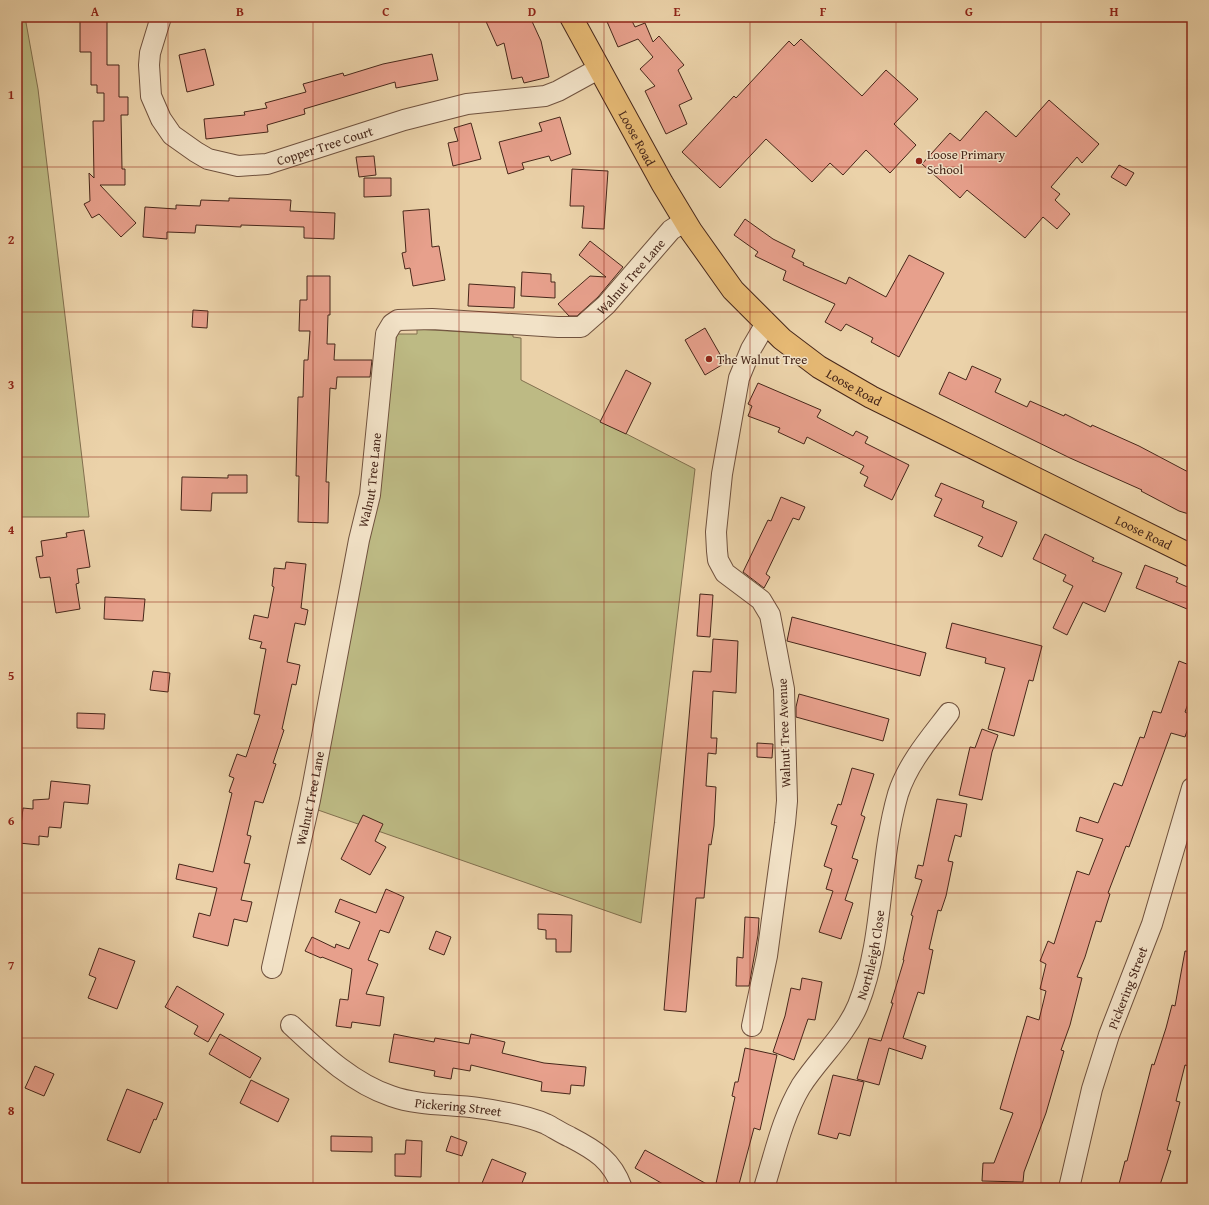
<svg xmlns="http://www.w3.org/2000/svg" width="1209" height="1205" font-family="'Gentium Book Plus',serif">
	<rect width="100%" height="100%" fill="#ebd2a9"/>
	<filter id="stains"><feTurbulence type="fractalNoise" baseFrequency=".005" numOctaves="4"/><feColorMatrix values="0 0 0 0 .2 0 0 0 0 .09 0 0 0 0 .02 0 0 0 .5 -.17"/></filter>
	<radialGradient id="worn" r=".72"><stop offset=".6" stop-color="#630" stop-opacity="0"/><stop offset="1" stop-color="#630" stop-opacity=".3"/></radialGradient>
	<path fill="#bdba84" stroke="#82704f" d="M 17,17 L 25,17 L 38,89 L 89,517 L 17,517 Z
		M 417,329 L 513,335 L 513,337 L 521,338 L 521,380 L 695,469 L 641,923 L 318,810 L 397,334 L 417,334 Z"/>
	<path fill="#e7a08c" stroke="#47271a" d="M 80,17 L 107,17 L 107,65 L 119,65 L 119,97 L 128,97 L 128,115 L 121,115 L 122,169 L 125,169 L 125,185 L 100,185 L 136,223 L 121,237 L 99,214 L 92,218 L 84,204 L 90,201 L 89,173 L 94,178 L 93,121 L 104,121 L 104,93 L 97,93 L 97,85 L 91,85 L 91,52 L 80,52 Z
		M 484,17 L 530,17 L 541,41 L 549,77 L 524,83 L 522,77 L 512,79 L 504,43 L 497,46 Z
		M 605,17 L 630,17 L 635,27 L 645,23 L 653,42 L 659,36 L 684,65 L 678,70 L 692,99 L 679,105 L 687,124 L 666,134 L 645,91 L 655,86 L 640,69 L 653,57 L 638,39 L 618,47 Z
		M 801,39 L 862,96 L 886,70 L 918,99 L 894,124 L 916,145 L 890,173 L 866,150 L 843,175 L 830,163 L 812,182 L 766,139 L 720,188 L 682,152 L 734,96 L 736,98 L 789,41 L 794,46 Z
		M 205,49 L 214,85 L 187,92 L 179,55 Z
		M 432,54 L 438,80 L 396,88 L 395,82 L 304,109 L 305,114 L 267,125 L 268,132 L 206,139 L 204,119 L 245,115 L 244,112 L 267,108 L 265,103 L 306,92 L 303,84 L 343,73 L 344,76 L 383,64 Z
		M 1049,100 L 1099,144 L 1082,163 L 1077,157 L 1051,187 L 1060,194 L 1055,200 L 1070,214 L 1057,229 L 1043,217 L 1025,238 L 967,190 L 960,198 L 922,164 L 950,133 L 960,141 L 986,111 L 1016,137 Z
		M 560,117 L 571,154 L 551,161 L 549,156 L 522,163 L 524,169 L 508,174 L 499,142 L 542,131 L 539,123 Z
		M 471,123 L 481,159 L 453,166 L 448,143 L 458,141 L 454,128 Z
		M 374,156 L 376,175 L 359,177 L 356,157 Z
		M 1119,165 L 1134,173 L 1126,186 L 1111,177 Z
		M 572,169 L 608,171 L 604,229 L 582,228 L 584,206 L 570,206 Z
		M 364,178 L 391,178 L 391,196 L 364,197 Z
		M 229,198 L 291,200 L 290,211 L 335,213 L 334,239 L 304,238 L 304,227 L 241,225 L 241,227 L 196,225 L 195,233 L 167,232 L 167,239 L 143,237 L 145,207 L 176,209 L 176,205 L 200,206 L 201,200 L 229,201 Z
		M 429,209 L 432,247 L 439,246 L 445,280 L 413,286 L 410,268 L 405,269 L 402,253 L 406,252 L 403,211 Z
		M 745,219 L 773,239 L 795,250 L 792,257 L 804,263 L 803,265 L 846,284 L 849,277 L 886,297 L 909,255 L 944,273 L 899,357 L 871,342 L 873,338 L 846,324 L 841,331 L 825,322 L 835,304 L 783,280 L 786,271 L 755,256 L 758,252 L 734,235 Z
		M 590,241 L 623,267 L 598,297 L 577,316 L 569,316 L 558,304 L 590,276 L 606,277 L 579,255 Z
		M 522,272 L 551,274 L 551,282 L 555,282 L 555,298 L 521,296 Z
		M 307,276 L 330,276 L 330,315 L 328,315 L 327,344 L 335,344 L 334,360 L 372,360 L 370,377 L 337,377 L 336,389 L 330,388 L 326,482 L 329,482 L 328,523 L 298,522 L 299,476 L 296,476 L 298,397 L 303,397 L 304,360 L 308,360 L 310,331 L 299,331 L 300,300 L 307,300 Z
		M 469,284 L 515,287 L 514,308 L 468,306 Z
		M 193,310 L 208,311 L 207,328 L 192,327 Z
		M 705,328 L 725,363 L 705,375 L 685,340 Z
		M 972,366 L 1001,379 L 995,392 L 1027,407 L 1030,401 L 1064,416 L 1065,414 L 1091,427 L 1092,425 L 1139,446 L 1192,474 L 1192,515 L 1179,511 L 1141,491 L 1142,490 L 1070,458 L 939,394 L 949,372 L 966,380 Z
		M 626,370 L 651,383 L 626,434 L 600,422 Z
		M 758,383 L 821,410 L 817,417 L 853,436 L 856,431 L 868,437 L 865,443 L 909,465 L 892,500 L 864,486 L 868,477 L 860,473 L 864,466 L 807,437 L 804,444 L 778,432 L 780,428 L 748,416 L 752,406 L 748,404 Z
		M 228,475 L 247,475 L 247,493 L 212,493 L 211,511 L 181,510 L 182,477 L 228,478 Z
		M 941,483 L 984,501 L 982,507 L 1017,522 L 1002,557 L 978,546 L 983,537 L 934,516 L 942,499 L 935,496 Z
		M 781,497 L 805,507 L 799,520 L 793,518 L 766,574 L 770,577 L 764,588 L 743,572 L 768,520 L 771,521 Z
		M 84,530 L 90,567 L 77,569 L 79,583 L 76,584 L 80,609 L 56,613 L 50,577 L 40,578 L 36,557 L 43,556 L 41,541 L 67,537 L 66,533 Z
		M 1045,534 L 1094,558 L 1092,561 L 1122,573 L 1105,612 L 1083,602 L 1067,635 L 1053,628 L 1073,586 L 1063,581 L 1066,575 L 1033,559 Z
		M 286,562 L 306,564 L 301,608 L 308,610 L 305,625 L 295,623 L 287,662 L 300,665 L 296,685 L 292,684 L 282,729 L 284,730 L 273,763 L 276,764 L 263,803 L 255,801 L 247,835 L 251,836 L 244,863 L 250,864 L 241,900 L 252,902 L 247,922 L 234,919 L 228,946 L 193,937 L 199,913 L 210,916 L 217,888 L 176,879 L 179,864 L 213,872 L 232,793 L 229,792 L 234,778 L 229,776 L 237,754 L 246,757 L 260,715 L 254,714 L 266,649 L 260,648 L 262,642 L 249,639 L 254,615 L 268,618 L 274,587 L 272,586 L 274,568 L 285,569 Z
		M 1145,565 L 1178,578 L 1176,582 L 1192,589 L 1192,611 L 1136,588 Z
		M 700,594 L 713,595 L 710,637 L 697,636 Z
		M 105,597 L 145,599 L 143,621 L 104,619 Z
		M 792,617 L 926,653 L 920,676 L 787,641 Z
		M 952,623 L 1042,646 L 1033,681 L 1029,680 L 1014,736 L 988,729 L 1005,668 L 985,663 L 986,658 L 946,648 Z
		M 713,639 L 738,641 L 736,693 L 713,691 L 711,738 L 717,738 L 716,754 L 708,753 L 706,786 L 716,787 L 714,826 L 711,845 L 709,844 L 704,898 L 696,898 L 686,1012 L 664,1010 L 693,671 L 711,672 Z
		M 1179,661 L 1192,666 L 1192,693 L 1185,712 L 1192,716 L 1185,737 L 1171,733 L 1129,847 L 1126,846 L 1108,893 L 1110,894 L 1101,922 L 1096,921 L 1085,957 L 1077,977 L 1082,978 L 1070,1025 L 1061,1050 L 1064,1051 L 1046,1113 L 1024,1172 L 1023,1182 L 982,1181 L 983,1163 L 994,1163 L 1013,1113 L 1000,1109 L 1027,1016 L 1039,1020 L 1046,991 L 1040,989 L 1046,964 L 1040,961 L 1048,941 L 1054,944 L 1077,871 L 1089,875 L 1103,839 L 1076,831 L 1080,817 L 1098,823 L 1114,783 L 1122,786 L 1140,737 L 1144,738 L 1153,711 L 1161,713 Z
		M 153,671 L 170,673 L 168,692 L 150,690 Z
		M 799,694 L 889,719 L 883,741 L 796,717 L 796,707 Z
		M 77,713 L 105,714 L 104,729 L 77,728 Z
		M 982,729 L 998,735 L 992,752 L 982,800 L 959,795 L 970,747 L 975,748 Z
		M 757,743 L 773,744 L 772,758 L 757,757 Z
		M 852,768 L 874,774 L 861,815 L 865,817 L 852,858 L 858,860 L 845,900 L 853,903 L 841,939 L 819,932 L 833,891 L 826,889 L 832,869 L 824,866 L 837,826 L 831,824 L 838,804 L 841,805 Z
		M 51,781 L 90,785 L 88,804 L 64,802 L 61,828 L 49,827 L 48,837 L 39,836 L 39,845 L 19,843 L 23,808 L 33,809 L 33,800 L 49,799 Z
		M 937,799 L 967,804 L 961,837 L 955,835 L 948,861 L 953,862 L 946,896 L 941,911 L 938,910 L 929,949 L 933,950 L 924,994 L 918,992 L 903,1038 L 926,1046 L 922,1059 L 889,1048 L 879,1085 L 857,1079 L 869,1038 L 881,1041 L 893,1003 L 891,1003 L 904,960 L 903,960 L 913,916 L 911,915 L 922,880 L 915,878 L 918,865 L 923,866 Z
		M 363,815 L 383,824 L 375,841 L 386,847 L 370,875 L 341,859 Z
		M 386,889 L 404,897 L 389,933 L 380,930 L 368,960 L 378,964 L 366,994 L 384,997 L 380,1026 L 352,1022 L 351,1028 L 336,1026 L 340,999 L 348,1000 L 352,969 L 322,957 L 321,958 L 305,951 L 312,937 L 335,948 L 336,944 L 349,949 L 360,922 L 335,912 L 340,899 L 376,913 Z
		M 538,914 L 572,915 L 571,952 L 556,952 L 556,939 L 546,939 L 546,930 L 538,929 Z
		M 745,917 L 759,918 L 758,935 L 749,986 L 736,986 L 737,957 L 743,958 Z
		M 436,931 L 451,937 L 444,955 L 429,949 Z
		M 99,948 L 135,961 L 117,1009 L 88,998 L 96,978 L 89,975 Z
		M 1185,951 L 1192,952 L 1192,1067 L 1185,1065 L 1176,1101 L 1180,1102 L 1167,1150 L 1171,1151 L 1159,1188 L 1118,1188 L 1125,1161 L 1127,1161 L 1152,1064 L 1154,1065 L 1166,1028 L 1172,1005 L 1175,1006 Z
		M 802,978 L 822,982 L 815,1020 L 808,1019 L 794,1060 L 773,1052 L 785,1016 L 791,988 L 800,990 Z
		M 177,986 L 224,1014 L 208,1042 L 194,1034 L 198,1026 L 165,1007 Z
		M 220,1034 L 261,1058 L 250,1078 L 209,1054 Z
		M 394,1034 L 434,1042 L 435,1038 L 469,1044 L 471,1034 L 505,1042 L 502,1053 L 544,1063 L 586,1067 L 584,1086 L 571,1085 L 570,1094 L 541,1091 L 542,1082 L 471,1065 L 470,1071 L 453,1068 L 451,1079 L 434,1076 L 435,1071 L 389,1062 Z
		M 745,1048 L 777,1055 L 760,1130 L 754,1128 L 738,1188 L 715,1188 L 735,1097 L 732,1096 L 735,1082 L 738,1082 Z
		M 35,1066 L 54,1074 L 44,1096 L 25,1088 Z
		M 833,1075 L 864,1082 L 850,1136 L 839,1133 L 837,1139 L 818,1134 Z
		M 251,1080 L 289,1099 L 278,1122 L 240,1103 Z
		M 127,1089 L 163,1103 L 156,1120 L 154,1119 L 140,1153 L 107,1140 Z
		M 331,1136 L 372,1137 L 372,1152 L 331,1151 Z
		M 451,1136 L 467,1142 L 462,1156 L 446,1151 Z
		M 406,1140 L 422,1141 L 421,1177 L 395,1176 L 395,1154 L 405,1154 Z
		M 645,1150 L 714,1188 L 670,1188 L 635,1168 Z
		M 492,1159 L 526,1173 L 520,1188 L 480,1188 Z"/>
	<g fill="none" stroke-linecap="round" stroke-linejoin="round">
		<defs>
			<g id="minor">
				<path id="s1" d="M 161,17 L 150,53 L 149,65 L 151,96 L 161,119 L 172,135 L 196,152 L 208,159 L 238,166 L 267,164 L 404,120 L 467,104 L 545,96 L 558,91 L 600,68"/>
				<path id="s2" d="M 272,968 L 310,800 L 359,540 L 370,495 L 386,334 L 392,324 L 398,320 L 432,319 L 558,327 L 581,327 L 606,305 L 671,230 L 685,221"/>
				<path id="s3" d="M 291,1025 C 320,1052 352,1083 391,1096 C 419,1106 449,1104 478,1108 C 500,1111 526,1115 546,1124 C 554,1128 561,1133 570,1137 C 595,1150 612,1160 622,1188"/>
				<path d="M 752,1026 L 767,956 L 785,823 L 787,801 L 784,689 L 770,615 L 761,600 L 725,573 L 718,560 L 717,551 L 716,532 L 722,474 L 739,378 L 751,349 L 765,325"/>
				<path id="s4" d="M 764,1188 C 775,1153 782,1118 801,1086 C 819,1058 845,1036 858,1005 C 885,937 878,863 898,794 C 908,763 930,738 949,713"/>
				<path id="s5" d="M 1069,1188 L 1092,1089 L 1109,1035 L 1152,924 L 1192,788"/>
			</g>
			<g id="highway">
				<path id="s6" d="M 571,17 L 662,183 L 691,231 L 733,290 L 782,339 L 819,367 L 871,397 L 1192,556"/>
			</g>
		</defs>
		<use href="#minor" stroke="#70523e" stroke-width="22"/>
		<use href="#highway" stroke="#47271a" stroke-width="24"/>
		<use href="#minor" stroke="#f2e2c7" stroke-width="20"/>
		<use href="#highway" stroke="#e6b974" stroke-width="22"/>
	</g>
	<path fill="none" stroke="#8f2418" stroke-width="1" stroke-opacity="0.55" d="M 168,17 L 168,1188M 313,17 L 313,1188M 459,17 L 459,1188M 604,17 L 604,1188M 750,17 L 750,1188M 896,17 L 896,1188M 1041,17 L 1041,1188M 17,167 L 1192,167M 17,312 L 1192,312M 17,457 L 1192,457M 17,602 L 1192,602M 17,748 L 1192,748M 17,893 L 1192,893M 17,1038 L 1192,1038"/>
	<g fill="#8f2418" stroke="#f2e2c7" stroke-width="1.5">
		<circle cx="919" cy="161" r="4"/>
		<circle cx="709" cy="359" r="4"/>
	</g>
	<g text-anchor="middle" dominant-baseline="central" stroke-width="3" stroke-linejoin="round" paint-order="stroke">
		<g font-size="13" fill="#47271a" stroke="#f2e2c7">
			<text stroke="none"><textPath href="#s6" startOffset="138">Loose Road</textPath></text>
			<text stroke="none"><textPath href="#s1" startOffset="289">Copper Tree Court</textPath></text>
			<text stroke="none"><textPath href="#s2" startOffset="918">Walnut Tree Lane</textPath></text>
			<text stroke="none"><textPath href="#s6" startOffset="474">Loose Road</textPath></text>
			<text stroke="none"><textPath href="#s2" startOffset="498">Walnut Tree Lane</textPath></text>
			<text stroke="none"><textPath href="#s6" startOffset="798">Loose Road</textPath></text>
			<text transform="translate(784 733) rotate(-92)">Walnut Tree Avenue</text>
			<text stroke="none"><textPath href="#s2" startOffset="174">Walnut Tree Lane</textPath></text>
			<text stroke="none"><textPath href="#s4" startOffset="260">Northleigh Close</textPath></text>
			<text stroke="none"><textPath href="#s5" startOffset="209">Pickering Street</textPath></text>
			<text stroke="none"><textPath href="#s3" startOffset="192">Pickering Street</textPath></text>
		</g>
		<g font-size="13" fill="#47271a" stroke="#f2e2c7" text-anchor="start">
			<text x="927" y="154">Loose Primary<tspan x="927" dy="15">School</tspan></text>
			<text x="717" y="359">The Walnut Tree</text>
		</g>
	</g>
	<rect width="1209" height="1205" fill="none" stroke="#ebd2a9" stroke-width="44"/>
	<rect x="22" y="22" width="1165" height="1161" fill="none" stroke="#8f2418" stroke-width="1.5"/>
	<g font-size="13" text-anchor="middle" font-weight="bold" fill="#8f2418">
		<text x="95" y="16">A</text>
		<text x="240" y="16">B</text>
		<text x="386" y="16">C</text>
		<text x="532" y="16">D</text>
		<text x="677" y="16">E</text>
		<text x="823" y="16">F</text>
		<text x="969" y="16">G</text>
		<text x="1114" y="16">H</text>
		<text x="11" y="99">1</text>
		<text x="11" y="244">2</text>
		<text x="11" y="389">3</text>
		<text x="11" y="534">4</text>
		<text x="11" y="680">5</text>
		<text x="11" y="825">6</text>
		<text x="11" y="970">7</text>
		<text x="11" y="1115">8</text>
	</g>
	<rect width="100%" height="100%" filter="url(#stains)"/>
	<rect width="100%" height="100%" fill="url(#worn)"/>
</svg>
